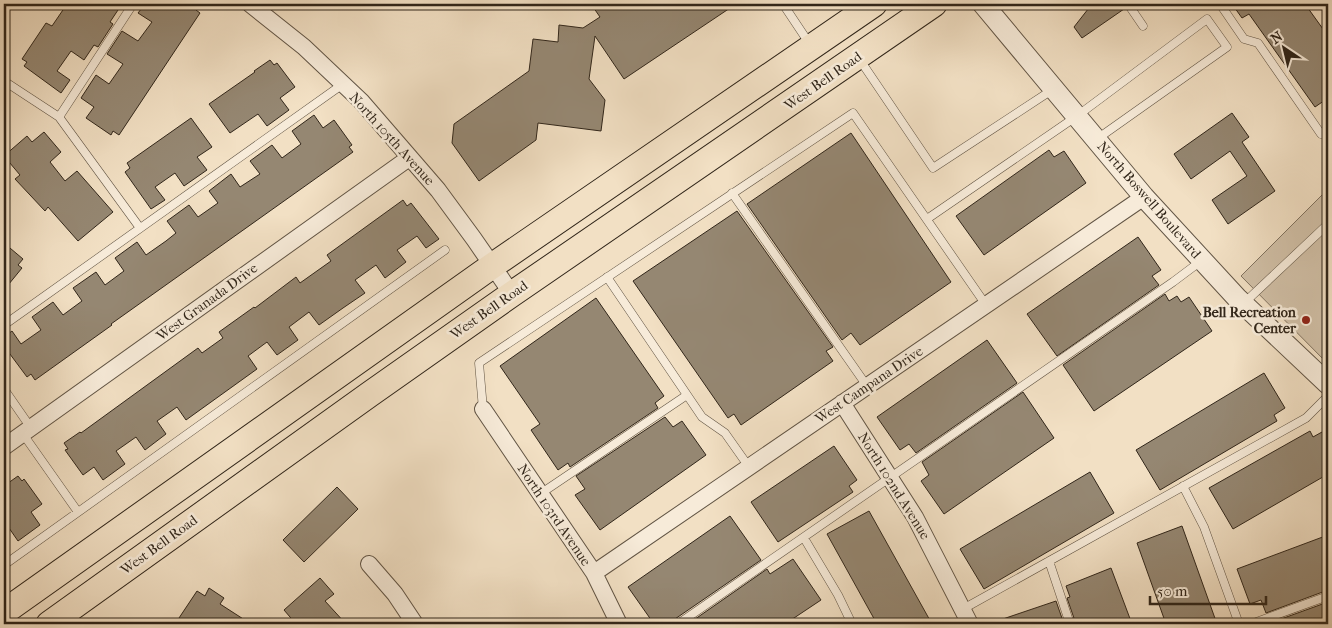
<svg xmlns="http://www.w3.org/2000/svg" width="1332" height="628" font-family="'IM FELL French Canon',serif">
	<rect width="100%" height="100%" fill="#f2e0c4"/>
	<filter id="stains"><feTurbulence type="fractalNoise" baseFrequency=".004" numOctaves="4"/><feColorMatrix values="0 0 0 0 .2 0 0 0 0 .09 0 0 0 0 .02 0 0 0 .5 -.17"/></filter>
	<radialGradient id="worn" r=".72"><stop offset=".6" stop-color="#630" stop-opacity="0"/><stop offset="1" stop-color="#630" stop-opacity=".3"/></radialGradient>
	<path fill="#d1c0a7" stroke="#817360" d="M 1328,189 L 1328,364 L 1241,276 Z"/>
	<path fill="#958772" stroke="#31261a" d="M 67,4 L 122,4 L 110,22 L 113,24 L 98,47 L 94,45 L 84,60 L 71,51 L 57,71 L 70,80 L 61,93 L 24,66 L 27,62 L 22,59 L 46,23 L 52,26 Z
		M 145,4 L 200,4 L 196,10 L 200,13 L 119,135 L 113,131 L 111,135 L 86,118 L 94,107 L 81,98 L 96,75 L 109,84 L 123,64 L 107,54 L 122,31 L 138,41 L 152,22 L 138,13 Z
		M 591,4 L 736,4 L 624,79 L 595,36 L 589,79 L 605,100 L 601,131 L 538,123 L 536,140 L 479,181 L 452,143 L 454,124 L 529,71 L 533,39 L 558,42 L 559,25 L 583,28 L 600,17 Z
		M 1092,4 L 1122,4 L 1124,9 L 1082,38 L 1074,27 Z
		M 1232,4 L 1305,4 L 1328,36 L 1328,98 L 1315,107 L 1249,14 L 1242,18 Z
		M 270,60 L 274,65 L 277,63 L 295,87 L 280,98 L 289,110 L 267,126 L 258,114 L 230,133 L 209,104 L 255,72 L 254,71 Z
		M 1232,113 L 1249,137 L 1242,142 L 1275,191 L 1228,224 L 1212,200 L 1247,176 L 1230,151 L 1191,179 L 1174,154 Z
		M 314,115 L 323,128 L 334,120 L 352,145 L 349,147 L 353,152 L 111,324 L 112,325 L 35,380 L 31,374 L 27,377 L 4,346 L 4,337 L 12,331 L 21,344 L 41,330 L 32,317 L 53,302 L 63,315 L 82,301 L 73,288 L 96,272 L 105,285 L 124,271 L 115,258 L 137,242 L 146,255 L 166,241 L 176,233 L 167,221 L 189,205 L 198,217 L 218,203 L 209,191 L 231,174 L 240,187 L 260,174 L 250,161 L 272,145 L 282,158 L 301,144 L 292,131 Z
		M 191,118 L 212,147 L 197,157 L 207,170 L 184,186 L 175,173 L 155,187 L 165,200 L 151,209 L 127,175 L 125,172 L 130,168 L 127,163 Z
		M 44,132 L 61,152 L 50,162 L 65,181 L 77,171 L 113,212 L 78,241 L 48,207 L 45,211 L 15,179 L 20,175 L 4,156 L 27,136 L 32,142 Z
		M 851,133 L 951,282 L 860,345 L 851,333 L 842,340 L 747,204 Z
		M 1049,150 L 1054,157 L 1064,151 L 1086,183 L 984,255 L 956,216 Z
		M 403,200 L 407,206 L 411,203 L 439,239 L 426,248 L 417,236 L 397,250 L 406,262 L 385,278 L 376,265 L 355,280 L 365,293 L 343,308 L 319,325 L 309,312 L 289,327 L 298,340 L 277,355 L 267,342 L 248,356 L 257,369 L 186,420 L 177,407 L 157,421 L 166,434 L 145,450 L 136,437 L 116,451 L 125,464 L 103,480 L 94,467 L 83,475 L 65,450 L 68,449 L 64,443 L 80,432 L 81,433 L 198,348 L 202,353 L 223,338 L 219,332 L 254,307 L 255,308 L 296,277 L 300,283 L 331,261 L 327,255 Z
		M 737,211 L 833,347 L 826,351 L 833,361 L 741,425 L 734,414 L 728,418 L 633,281 Z
		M 1138,237 L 1161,270 L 1152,276 L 1159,285 L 1057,356 L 1027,314 Z
		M 4,243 L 23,259 L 18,265 L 22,268 L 4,290 Z
		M 1165,294 L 1169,301 L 1177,296 L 1181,302 L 1189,297 L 1212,331 L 1094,411 L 1063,365 Z
		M 596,298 L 664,396 L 655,403 L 658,408 L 570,467 L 568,463 L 558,470 L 531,430 L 540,424 L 500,366 Z
		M 987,340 L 1017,383 L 916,453 L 909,444 L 900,450 L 877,417 Z
		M 1264,373 L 1285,408 L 1274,415 L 1277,421 L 1160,490 L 1136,450 Z
		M 1023,392 L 1054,438 L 944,514 L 921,481 L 929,475 L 922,462 Z
		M 665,417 L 673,427 L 682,421 L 706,455 L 600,530 L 575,495 L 585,489 L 576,476 Z
		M 1310,431 L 1313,437 L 1322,432 L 1328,442 L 1328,474 L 1233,529 L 1209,488 Z
		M 834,446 L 857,480 L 849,486 L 853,492 L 778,542 L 751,502 Z
		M 1090,472 L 1114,513 L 984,589 L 960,549 Z
		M 18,476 L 22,481 L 24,479 L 42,504 L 31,512 L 40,525 L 18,541 L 9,528 L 4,532 L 4,486 Z
		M 337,487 L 358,509 L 304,562 L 283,540 Z
		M 869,511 L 932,624 L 877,624 L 827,534 Z
		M 730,516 L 761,560 L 675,619 L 672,624 L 654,624 L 628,587 Z
		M 1182,526 L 1217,624 L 1166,624 L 1137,543 Z
		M 1328,535 L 1328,590 L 1266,613 L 1261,600 L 1250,604 L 1237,569 Z
		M 793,559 L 821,600 L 785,624 L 688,624 L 767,569 L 770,574 Z
		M 1111,568 L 1132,624 L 1076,624 L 1067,598 L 1070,597 L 1066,586 Z
		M 320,578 L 334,594 L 325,601 L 346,624 L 296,624 L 284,610 Z
		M 209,588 L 224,598 L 220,604 L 251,624 L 175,624 L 197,591 L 205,596 Z
		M 1056,601 L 1064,624 L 995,624 L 994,622 Z
		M 1328,602 L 1328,624 L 1270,623 Z"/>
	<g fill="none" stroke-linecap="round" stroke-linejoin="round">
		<defs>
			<path id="service" d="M 783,4 L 809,43
				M 1128,4 L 1143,26
				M 1220,4 L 1244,39 L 1258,43 L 1321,134 L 1328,129
				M 860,60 L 933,168 L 1052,90
				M 4,81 L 59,117 L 140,228
				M 59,117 L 133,4
				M 732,193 L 867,386
				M 927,219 L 1077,116 L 1207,19 L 1227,47 L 1097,139
				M 607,277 L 702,417 L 725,433 L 749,467
				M 1243,304 L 1328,224
				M 4,325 L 343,84
				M 4,389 L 31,428
				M 483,409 L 479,363 L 853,113 L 986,305
				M 23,434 L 78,512
				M 1183,486 L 1204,527 L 1239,624
				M 540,494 L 687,395
				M 804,538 L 838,595 L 852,624
				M 1049,561 L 1070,624
				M 4,565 L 445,250
				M 963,609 L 1306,418 L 1328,396
				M 678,624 L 1173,282 L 1201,261
				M 1251,624 L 1328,596"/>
			<path id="minor" d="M 250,4 L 304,47 L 361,101 L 438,190 L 474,239 L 512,294
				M 842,403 L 915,517 L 970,624
				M 483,409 L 594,573 L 619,624
				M 4,447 L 409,158
				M 369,564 L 395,594 L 415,624
				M 594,573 L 1144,197"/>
			<path id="tertiary" d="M 983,4 L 1144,197 L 1237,298 L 1328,384"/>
			<path id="primary" d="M 4,612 L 492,266 L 874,4
				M 49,624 L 370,394 L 512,294 L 934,4"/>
		</defs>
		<use href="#service" stroke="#615444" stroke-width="9"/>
		<use href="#minor" stroke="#615444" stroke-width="18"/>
		<use href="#tertiary" stroke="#615444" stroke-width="22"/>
		<use href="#primary" stroke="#31261a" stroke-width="27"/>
		<use href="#service" stroke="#f7ebd9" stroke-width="8"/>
		<use href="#minor" stroke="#f7ebd9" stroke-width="16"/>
		<use href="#tertiary" stroke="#f7ebd9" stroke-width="20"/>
		<use href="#primary" stroke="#f2e0c4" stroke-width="25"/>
	</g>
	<circle fill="#8f2418" stroke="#f7ebd9" stroke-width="2" cx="1306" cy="320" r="5"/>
	<g text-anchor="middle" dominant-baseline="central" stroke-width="5" stroke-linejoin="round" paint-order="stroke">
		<g font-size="14" fill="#31261a" stroke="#f7ebd9">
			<text transform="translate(823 81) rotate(-35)">West Bell Road</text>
			<text transform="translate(392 139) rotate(48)">North 105th Avenue</text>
			<text transform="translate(1149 200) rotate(49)">North Boswell Boulevard</text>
			<text transform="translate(207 302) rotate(-36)">West Granada Drive</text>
			<text transform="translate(489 310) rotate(-35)">West Bell Road</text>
			<text transform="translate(869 385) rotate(-34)">West Campana Drive</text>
			<text transform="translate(894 486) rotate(58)">North 102nd Avenue</text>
			<text transform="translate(554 515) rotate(56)">North 103rd Avenue</text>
			<text transform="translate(159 545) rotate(-36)">West Bell Road</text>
		</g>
		<g font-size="14" font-weight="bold" fill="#31261a" stroke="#f7ebd9" text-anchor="end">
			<text x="1296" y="312">Bell Recreation<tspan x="1296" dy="16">Center</tspan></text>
		</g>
	</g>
	<rect width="1332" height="628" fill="none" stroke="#f2e0c4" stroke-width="20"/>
	<rect x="5" y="5" width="1322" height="618" fill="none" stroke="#31261a" stroke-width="2.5"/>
	<rect x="10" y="10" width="1312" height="608" fill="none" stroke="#31261a"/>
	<g transform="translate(1284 48) rotate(325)" stroke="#f7ebd9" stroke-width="4" paint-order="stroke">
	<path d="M0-4L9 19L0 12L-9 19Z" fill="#31261a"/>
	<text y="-8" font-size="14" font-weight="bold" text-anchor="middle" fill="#31261a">N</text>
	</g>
	<path d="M1150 596v8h116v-8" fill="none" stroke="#31261a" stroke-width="2.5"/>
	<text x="1157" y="596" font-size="15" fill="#31261a" stroke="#f7ebd9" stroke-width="4" paint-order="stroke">50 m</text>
	<rect width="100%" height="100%" filter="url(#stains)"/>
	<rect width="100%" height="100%" fill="url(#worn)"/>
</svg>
